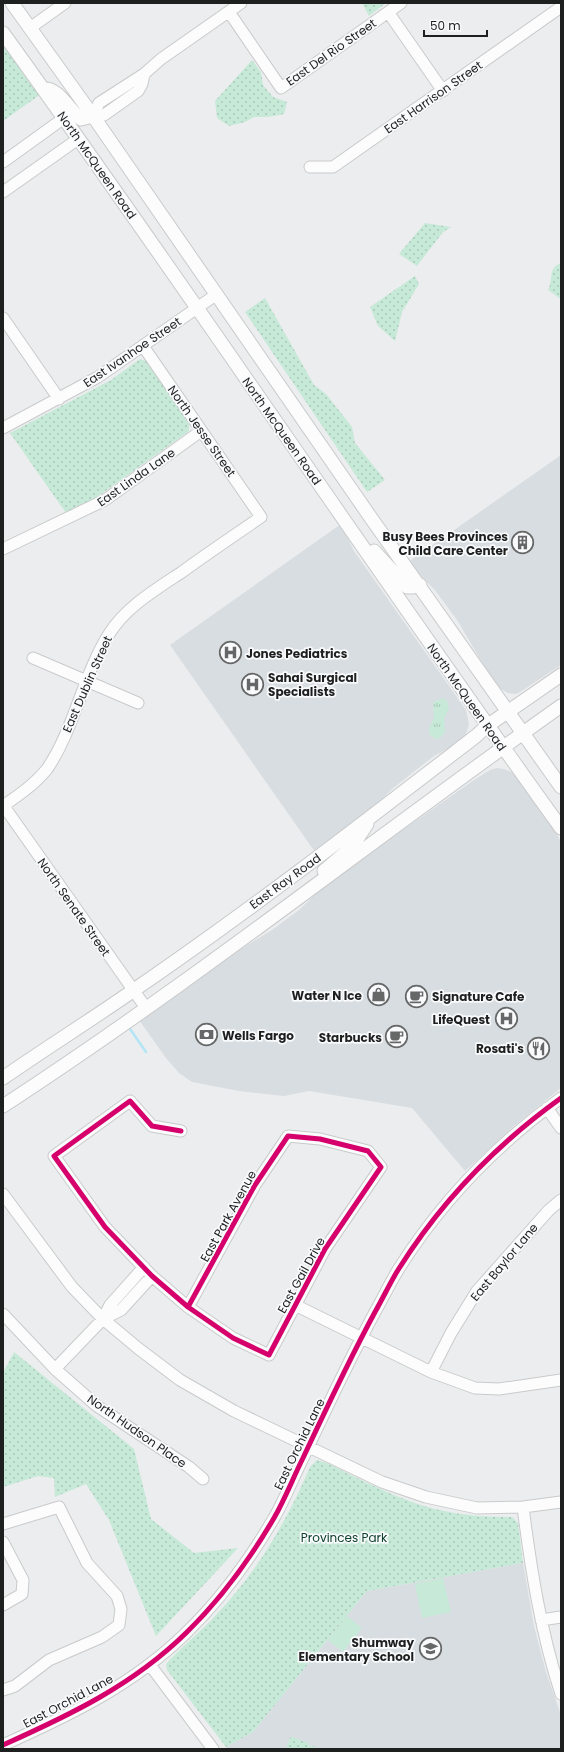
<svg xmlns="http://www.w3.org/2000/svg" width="564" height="1752" font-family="Poppins,sans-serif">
	<defs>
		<pattern id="grass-tufts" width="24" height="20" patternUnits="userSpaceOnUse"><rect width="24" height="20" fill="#c7e9d8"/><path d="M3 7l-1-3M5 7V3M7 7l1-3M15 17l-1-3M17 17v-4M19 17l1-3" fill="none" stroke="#aac7b9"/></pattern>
		<pattern id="park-dots" width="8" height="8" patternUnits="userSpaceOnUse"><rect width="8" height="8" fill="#c7e9d8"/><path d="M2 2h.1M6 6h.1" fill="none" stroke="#aac7b9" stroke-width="1.8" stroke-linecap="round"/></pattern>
	</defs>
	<rect width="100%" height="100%" fill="#ecedee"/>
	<path fill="#d8dde1" d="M 561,455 L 561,665 L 520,692 L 515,694 L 508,693 L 496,686 L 457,620 L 434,589 L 418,573 L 410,561 Z
		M 341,524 L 354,551 L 466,710 L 469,724 L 466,734 L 460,742 L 434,756 L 392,789 L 374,807 L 315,852 L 170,645 Z
		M 497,768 L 504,769 L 516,774 L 553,827 L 561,842 L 561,1088 L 514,1126 L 465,1171 L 412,1108 L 309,1091 L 284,1096 L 239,1091 L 192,1082 L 179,1073 L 166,1058 L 139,1020 L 228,957 L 272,930 L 299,910 L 320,890 L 374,850 L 474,780 L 490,770 Z
		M 523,1563 L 534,1626 L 546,1672 L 561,1715 L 561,1749 L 227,1749 L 226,1747 L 253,1732 L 367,1591 Z"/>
	<path fill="url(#grass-tufts)" d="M 443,698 L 447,701 L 449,709 L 444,718 L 445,732 L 440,738 L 436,739 L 430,735 C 427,727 433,724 434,716 C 434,711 432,707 434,702 Z"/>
	<path fill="url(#park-dots)" d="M 362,3 L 386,3 L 369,16 Z
		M 3,41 L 41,94 L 3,121 Z
		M 252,60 L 261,72 L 263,85 L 273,97 L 287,102 L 284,114 L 268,117 L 254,117 L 245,122 L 229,126 L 217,118 L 215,101 Z
		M 425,223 L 451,227 L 443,232 L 417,266 L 399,254 Z
		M 561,263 L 561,299 L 548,290 C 554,280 547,268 561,263 Z
		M 415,276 L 419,284 L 402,312 L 395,341 L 378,326 L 370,307 Z
		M 265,298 L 314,385 L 326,394 L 352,427 L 355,443 L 385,480 L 367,492 L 245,312 Z
		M 140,359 L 146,361 L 189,422 L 189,431 L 90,502 L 66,513 L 10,433 L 111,380 Z
		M 14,1352 L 134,1449 L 151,1519 L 194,1553 L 238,1548 L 156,1636 L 109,1520 L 86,1484 L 55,1497 L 54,1478 L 38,1476 L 3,1487 L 3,1373 Z
		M 317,1460 L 327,1463 C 366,1482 406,1504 449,1512 C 470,1516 491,1517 512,1517 L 518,1523 L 523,1563 L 367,1591 L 253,1732 L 226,1747 L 167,1670 L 166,1664 C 182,1646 201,1632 216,1615 C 257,1572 287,1521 310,1467 Z
		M 292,1737 L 308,1743 L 309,1746 L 314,1746 L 315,1749 L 287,1749 L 287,1745 L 290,1738 Z"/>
	<path fill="#c7e9d8" d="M 443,1578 L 451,1612 L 422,1618 L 415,1584 Z
		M 347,1616 L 362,1628 L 343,1652 L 328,1640 Z"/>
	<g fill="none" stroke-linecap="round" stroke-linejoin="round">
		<path stroke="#b3e5f6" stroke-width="2.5" d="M 128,1026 L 146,1052"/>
		<defs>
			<path id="minor" d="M 229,12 L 281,88 L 401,3
				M 388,12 L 443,91
				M 30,28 L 65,3
				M 144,74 L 142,84 L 138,91 L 104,115 L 93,116 L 99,103 L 144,74 L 161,59 L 241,3
				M 3,162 L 64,118
				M 310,167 L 333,167 L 561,7
				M 3,192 L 78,139
				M 3,318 L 59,399
				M 3,428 L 98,377 L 217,294
				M 3,549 L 105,500 L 201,431
				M 33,658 L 138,703
				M 3,805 L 146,1008
				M 3,806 C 19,795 35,784 47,769 C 74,730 83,675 109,634 C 126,607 155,590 182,572 C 208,553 235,535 261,517 L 143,346
				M 547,1108 L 561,1128
				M 181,1131 L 152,1126 L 130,1101 L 54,1156 L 105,1227 L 152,1276 L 188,1307 L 233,1338 L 269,1355 L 325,1249 L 381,1167 L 368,1151 L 320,1139 L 288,1136 L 255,1185 L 188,1307
				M 3,1194 L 72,1287 L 103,1319 L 139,1349 L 180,1380 L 234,1411 L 382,1482 L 426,1497 L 477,1508 L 523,1507 L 561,1502
				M 295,1305 L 431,1372 L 475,1388 L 499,1389 L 561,1380
				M 3,1314 L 55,1369 L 97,1406 L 189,1467 L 203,1479
				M 103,1319 L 110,1305 L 144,1267
				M 55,1369 L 103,1319 L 121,1310 L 152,1276
				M 431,1372 L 451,1333 L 477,1291 L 549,1210 L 561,1200
				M 523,1507 C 531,1570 541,1633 561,1694
				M 3,1524 L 59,1507 L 87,1563 L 117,1596 L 121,1609 L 119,1625 L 102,1637 L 49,1660 L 15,1686 L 3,1690
				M 3,1542 L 23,1580 L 22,1594 L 3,1605
				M 541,1620 L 561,1617
				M 150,1665 L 213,1749
				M 3,1745 C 70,1715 133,1685 186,1633 C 220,1600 250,1559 274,1518 C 285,1499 293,1478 303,1458 C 326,1409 349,1360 375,1312 C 383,1298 390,1283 398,1270 C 440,1203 497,1144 561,1098"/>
			<path id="major" d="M 12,3 L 93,116 L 371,518 L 561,787
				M 3,33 C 193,296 372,566 561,828
				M 45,89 C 57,87 71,112 81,119 L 93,116
				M 374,551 L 407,587 L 413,587 L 420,585
				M 324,871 L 352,847 L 367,824
				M 3,1078 C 46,1048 91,1020 134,990 C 251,910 363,823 476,736 L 487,726 L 561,675
				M 3,1106 C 195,981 374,838 561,706"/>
		</defs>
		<use href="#minor" stroke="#c9cacb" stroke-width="13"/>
		<use href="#major" stroke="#c9cacb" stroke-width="15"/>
		<use href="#minor" stroke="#fcfcfc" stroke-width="11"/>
		<use href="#major" stroke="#fcfcfc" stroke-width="13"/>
		<defs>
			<path id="cycleway" d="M 181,1131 L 152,1126 L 130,1101 L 54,1156 L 105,1227 L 152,1276 L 188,1307 L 233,1338 L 269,1355 L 325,1249 L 381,1167 L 368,1151 L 320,1139 L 288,1136 L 255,1185 L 188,1307
				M 3,1745 C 70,1715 133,1685 186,1633 C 220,1600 250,1559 274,1518 C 285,1499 293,1478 303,1458 C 326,1409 349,1360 375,1312 C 383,1298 390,1283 398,1270 C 440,1203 497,1144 561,1098"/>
		</defs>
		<use href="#cycleway" stroke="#f8fafc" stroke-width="8"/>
		<use href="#cycleway" stroke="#d6006c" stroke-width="5"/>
	</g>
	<defs>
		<symbol id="building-ring" viewBox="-11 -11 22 22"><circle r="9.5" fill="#f8fafc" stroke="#666767" stroke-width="1.5"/><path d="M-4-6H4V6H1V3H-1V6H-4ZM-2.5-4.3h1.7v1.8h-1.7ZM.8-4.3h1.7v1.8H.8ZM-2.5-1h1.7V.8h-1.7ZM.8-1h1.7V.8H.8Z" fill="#666767"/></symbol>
		<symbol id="hospital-ring" viewBox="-11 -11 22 22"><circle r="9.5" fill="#f8fafc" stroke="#666767" stroke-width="1.5"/><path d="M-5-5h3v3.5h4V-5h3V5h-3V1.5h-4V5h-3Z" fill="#666767"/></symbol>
		<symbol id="shop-ring" viewBox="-11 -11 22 22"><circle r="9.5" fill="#f8fafc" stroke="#666767" stroke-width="1.5"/><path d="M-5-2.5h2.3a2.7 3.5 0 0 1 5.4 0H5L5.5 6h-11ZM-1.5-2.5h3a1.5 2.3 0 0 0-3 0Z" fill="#666767"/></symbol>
		<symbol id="cafe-ring" viewBox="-11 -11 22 22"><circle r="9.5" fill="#f8fafc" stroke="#666767" stroke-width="1.5"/><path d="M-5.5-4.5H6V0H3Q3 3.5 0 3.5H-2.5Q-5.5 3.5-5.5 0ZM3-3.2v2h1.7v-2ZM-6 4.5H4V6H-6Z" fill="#666767"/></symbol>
		<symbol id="bank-ring" viewBox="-11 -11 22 22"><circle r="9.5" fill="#f8fafc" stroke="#666767" stroke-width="1.5"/><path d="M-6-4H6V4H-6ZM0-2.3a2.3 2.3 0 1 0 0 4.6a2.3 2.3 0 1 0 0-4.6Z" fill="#666767"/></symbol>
		<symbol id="restaurant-ring" viewBox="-11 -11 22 22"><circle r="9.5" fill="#f8fafc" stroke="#666767" stroke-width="1.5"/><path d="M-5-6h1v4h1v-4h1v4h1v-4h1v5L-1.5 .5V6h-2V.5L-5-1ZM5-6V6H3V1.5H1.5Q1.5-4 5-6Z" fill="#666767"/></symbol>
		<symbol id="school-ring" viewBox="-11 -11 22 22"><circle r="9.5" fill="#f8fafc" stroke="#666767" stroke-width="1.5"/><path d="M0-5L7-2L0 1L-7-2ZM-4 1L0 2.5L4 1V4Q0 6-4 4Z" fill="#666767"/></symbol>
	</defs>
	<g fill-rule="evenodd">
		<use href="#building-ring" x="510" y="530" width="25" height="25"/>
		<use href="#hospital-ring" x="218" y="640" width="25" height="25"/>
		<use href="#hospital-ring" x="240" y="672" width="25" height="25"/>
		<use href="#shop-ring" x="366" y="982" width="25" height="25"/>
		<use href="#cafe-ring" x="404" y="984" width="25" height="25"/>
		<use href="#hospital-ring" x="494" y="1006" width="25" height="25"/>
		<use href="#bank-ring" x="194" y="1022" width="25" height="25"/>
		<use href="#cafe-ring" x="384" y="1024" width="25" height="25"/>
		<use href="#restaurant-ring" x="526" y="1036" width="25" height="25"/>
		<use href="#school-ring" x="418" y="1636" width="25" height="25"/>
	</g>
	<g text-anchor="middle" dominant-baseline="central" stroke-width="3.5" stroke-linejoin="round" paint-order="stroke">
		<g font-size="12" fill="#1e1f1f" stroke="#f8fafc">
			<text transform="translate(331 52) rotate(-35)">East Del Rio Street</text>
			<text transform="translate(433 97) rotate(-35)">East Harrison Street</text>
			<text transform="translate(97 165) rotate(55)">North McQueen Road</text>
			<text transform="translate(132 352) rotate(-34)">East Ivanhoe Street</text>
			<text transform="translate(202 431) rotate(55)">North Jesse Street</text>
			<text transform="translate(282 431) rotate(55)">North McQueen Road</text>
			<text transform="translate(136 477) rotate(-35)">East Linda Lane</text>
			<text transform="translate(87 684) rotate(-66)">East Dublin Street</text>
			<text transform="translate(467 697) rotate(55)">North McQueen Road</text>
			<text transform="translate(285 881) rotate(-36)">East Ray Road</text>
			<text transform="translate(74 907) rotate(55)">North Senate Street</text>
			<text transform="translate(228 1216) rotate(-61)">East Park Avenue</text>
			<text transform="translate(504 1262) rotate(-50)">East Baylor Lane</text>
			<text transform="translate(301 1275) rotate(-61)">East Gail Drive</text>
			<text transform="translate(137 1431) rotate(35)">North Hudson Place</text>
			<text transform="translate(299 1444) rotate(-64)">East Orchid Lane</text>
			<text transform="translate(68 1701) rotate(-28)">East Orchid Lane</text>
		</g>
		<g font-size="12" font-weight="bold" fill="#1e1f1f" stroke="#f8fafc" text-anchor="end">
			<text x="508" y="536">Busy Bees Provinces<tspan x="508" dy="14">Child Care Center</tspan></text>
			<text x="246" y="653" text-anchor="start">Jones Pediatrics</text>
			<text x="268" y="677" text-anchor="start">Sahai Surgical<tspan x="268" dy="14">Specialists</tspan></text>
			<text x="362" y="995">Water N Ice</text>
			<text x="432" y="996" text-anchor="start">Signature Cafe</text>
			<text x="490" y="1019">LifeQuest</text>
			<text x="222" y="1035" text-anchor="start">Wells Fargo</text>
			<text x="382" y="1037">Starbucks</text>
			<text x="524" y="1048">Rosati's</text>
			<text x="414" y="1642">Shumway<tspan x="414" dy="14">Elementary School</tspan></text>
		</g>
		<g font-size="12" fill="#0e412c" stroke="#f8fafc">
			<text x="344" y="1537">Provinces Park</text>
		</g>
	</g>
	<rect width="564" height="1752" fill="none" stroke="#1e1f1f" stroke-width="8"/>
	<path d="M424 30v6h63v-6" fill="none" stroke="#1e1f1f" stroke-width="2"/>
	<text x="430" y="30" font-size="12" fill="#1e1f1f" stroke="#f8fafc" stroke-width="3" paint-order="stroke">50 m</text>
</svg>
